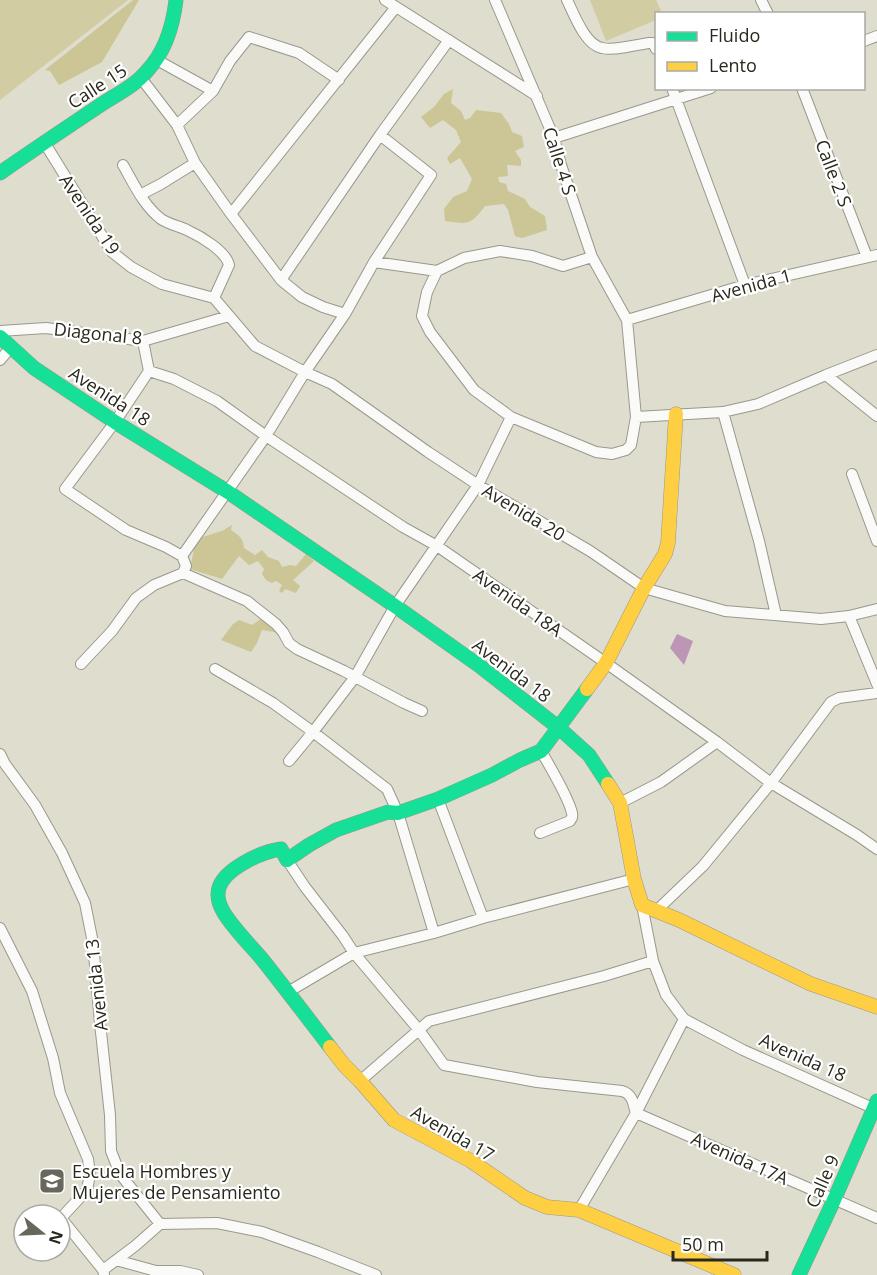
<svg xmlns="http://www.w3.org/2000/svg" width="877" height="1275" font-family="'Open Sans',sans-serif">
	<rect width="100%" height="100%" fill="#dfddce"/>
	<path fill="#d2cca3" d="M 0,0 L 128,0 L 0,100 Z
		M 590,0 L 656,0 L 662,13 L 656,14 L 656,20 L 606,41 Z"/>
	<path fill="#ccc595" d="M 133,0 L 139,0 L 102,62 L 59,85 L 50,71 L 45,70 Z
		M 453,89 L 451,103 L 461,111 L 465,120 L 470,118 L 476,110 L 501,113 L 509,124 L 512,132 L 522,136 L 524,147 L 515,151 L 521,160 L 521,166 L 507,165 L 508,176 L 498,177 L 499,182 L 506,184 L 508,191 L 525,199 L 530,207 L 545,216 L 547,230 L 522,238 L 515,236 L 508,210 L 504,204 L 485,206 C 470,226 468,224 445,221 L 444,209 L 453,197 L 467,191 L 472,179 L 460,158 L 450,164 L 447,158 L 461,142 L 456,130 L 443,120 L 430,128 L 421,117 L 434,107 L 444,94 Z
		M 232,525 L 231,530 C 239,536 243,537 244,548 L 255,555 L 262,550 L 268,557 L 279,561 L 282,567 L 290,565 L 296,566 L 306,554 L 314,561 L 293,580 L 300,586 L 296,593 L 285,589 L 282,593 L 279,591 L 282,585 L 276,581 L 272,583 L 266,580 L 262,574 L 264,569 L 258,561 L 249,565 L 239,556 L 222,579 L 190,569 L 196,539 L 222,531 Z
		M 262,618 L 281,630 L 274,632 L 262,630 L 257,643 L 251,652 L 221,640 L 233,624 L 239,620 L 252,625 Z"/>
	<path fill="#bd96b5" d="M 677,634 L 693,641 L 684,665 L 670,648 Z"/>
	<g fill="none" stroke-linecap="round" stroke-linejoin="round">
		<defs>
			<path id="street" d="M 385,0 L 537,96
				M 567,0 C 574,14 585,45 602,48 C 616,51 634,45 649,43 L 653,43 L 656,49
				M 761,0 L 768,14
				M 864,41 L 877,36
				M 157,60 L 213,91
				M 141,78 L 177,125 L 195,163 L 231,214 L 281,280 L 302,297 L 323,307 L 345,314
				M 672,88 L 745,285
				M 802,88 L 867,257
				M 177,125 L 213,91 L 230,61 L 249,37 L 299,53 L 339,80
				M 554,138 L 711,88
				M 44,142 L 112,252 L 131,267 L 162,284 L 214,298
				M 123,165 C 134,184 143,205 161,219 C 168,224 179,226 187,230 C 200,236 226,251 229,265 L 214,298
				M 140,195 L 161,184 L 195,163
				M 231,214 L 396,7
				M 374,262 L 437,271 L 464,258 L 500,251 L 532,256 L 563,266 L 592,257
				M 437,271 L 427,292 L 422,316 L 430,332 L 474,390 L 511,417 L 596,452 L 612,454 L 626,450 L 631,445 L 636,417 L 627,320 L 592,257 L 561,165 L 554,138 L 495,0
				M 281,280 L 380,135 L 449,40
				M 214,298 L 255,346 L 305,372 L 332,384 L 428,452 L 478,485 L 590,551 L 644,588 L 725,611 L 821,619 L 849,616 L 877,609
				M 627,320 L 745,285 L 877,255
				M 0,331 L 46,328 L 143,341 L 229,316
				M 143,341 L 149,371 L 115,422 L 65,489 L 126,530 L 166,547 L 182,556
				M 0,360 L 11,347
				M 149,371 L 174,379 L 217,401 L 266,436 L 403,527 L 437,546 L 606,663 L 717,742 L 771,783 L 857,835 L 877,849
				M 826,375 L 877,416
				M 723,412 L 759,541 L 776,615
				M 636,417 L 723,412 L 758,404 L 826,375 L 877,355
				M 852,474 L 877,541
				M 183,573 L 247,601 L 276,624 L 283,632 L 289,643 L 297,649 L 344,671 L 404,703 L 422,711
				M 849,616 L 877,684
				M 81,664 L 112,631 L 136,598 L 154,585 L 183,573 L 186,566 L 182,556 L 266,436 L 305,372 L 345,314 L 374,262 L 431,175 L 380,135
				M 215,669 L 273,703 L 313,732 L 387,789 L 398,813 L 434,933
				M 0,754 L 5,764 L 35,805 L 62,853 L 85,903 L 93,943 L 100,1023 L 110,1115 L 111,1151 L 120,1174 L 160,1224
				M 289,761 L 313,732 L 355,677 L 395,606 L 478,485 L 511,417
				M 438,799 L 483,918
				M 620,803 L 661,782 L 717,742
				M 540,833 L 570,821 C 572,817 573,818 572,813 C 568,796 550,767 541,751
				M 287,860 L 305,887 L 343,936 L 354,953 L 419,1030 L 444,1065 L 537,1082 L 622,1091 C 633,1094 633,1104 636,1113
				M 642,905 L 653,961 L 666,995 L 684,1019 L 743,1050 L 877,1110
				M 656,911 L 703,866 L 771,783 L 831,702 L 839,698 L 877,693
				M 0,928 L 32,991 L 53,1058 L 60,1093 L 88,1159 L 90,1174 L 87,1190 L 61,1218 L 103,1270
				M 288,992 L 354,953 L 434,933 L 483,918 L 634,879
				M 360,1081 L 429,1021 L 604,976 L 653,961
				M 636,1113 L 877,1218
				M 579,1210 L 636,1113 L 684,1019
				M 116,1260 L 156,1271 L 180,1271 L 198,1275
				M 104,1274 L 103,1270 L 135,1246 L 160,1224 L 217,1223 L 262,1232 L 318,1252 L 376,1275"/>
			<path id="fast" d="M 0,173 C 33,150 66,128 99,106 C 115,95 135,86 147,71 C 165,52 173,26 176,0
				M 0,337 L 34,368 L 115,422 L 228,492 L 395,606 L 481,667 L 559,728 L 589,755 L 608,784
				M 330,1047 C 307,1017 285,988 262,959 C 250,945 234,929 224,913 C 221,908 218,901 218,895 C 217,871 261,852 281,849 L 287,860 L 309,845 L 336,830 L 388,812 L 398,813 L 438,799 L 492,775 L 520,760 L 541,751 L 587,689
				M 799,1275 L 834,1200 L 877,1101"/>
			<path id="slow" d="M 587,689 L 606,663 L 644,588 L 665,554 L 668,543 L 676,414
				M 608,784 L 620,803 L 634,879 L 642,905 L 679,920 L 811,984 L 877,1007
				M 330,1047 L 344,1065 L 360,1081 L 394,1120 L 471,1161 L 525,1198 L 547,1207 L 579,1210 L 734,1275"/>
		</defs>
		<use href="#street" stroke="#99988d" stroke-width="12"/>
		<use href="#fast" stroke="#99988d" stroke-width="15"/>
		<use href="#slow" stroke="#99988d" stroke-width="15"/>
		<use href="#street" stroke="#fafaf8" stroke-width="10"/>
		<use href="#fast" stroke="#16e098" stroke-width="14"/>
		<use href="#slow" stroke="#ffcf43" stroke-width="14"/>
	</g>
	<defs>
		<symbol id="school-square" viewBox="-11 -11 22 22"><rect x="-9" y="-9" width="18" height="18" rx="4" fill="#69675b" stroke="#fff"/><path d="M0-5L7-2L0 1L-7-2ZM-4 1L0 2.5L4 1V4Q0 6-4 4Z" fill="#fff"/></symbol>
	</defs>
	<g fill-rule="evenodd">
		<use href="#school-square" x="37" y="1166" width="30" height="30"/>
	</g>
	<g text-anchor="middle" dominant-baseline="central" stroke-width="4.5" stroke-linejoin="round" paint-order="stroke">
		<g font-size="18" fill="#29281d" stroke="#fff">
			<text transform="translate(97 86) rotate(-33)">Calle 15</text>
			<text transform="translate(560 161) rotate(72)">Calle 4 S</text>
			<text transform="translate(834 173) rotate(69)">Calle 2 S</text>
			<text transform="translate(90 214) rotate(56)">Avenida 19</text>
			<text transform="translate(751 285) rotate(-15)">Avenida 1</text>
			<text transform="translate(98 333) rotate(6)">Diagonal 8</text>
			<text transform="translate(110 396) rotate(33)">Avenida 18</text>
			<text transform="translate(524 512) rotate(31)">Avenida 20</text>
			<text transform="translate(518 602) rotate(35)">Avenida 18A</text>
			<text transform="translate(512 670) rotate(37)">Avenida 18</text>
			<text transform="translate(96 985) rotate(-96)">Avenida 13</text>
			<text transform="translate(803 1057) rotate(24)">Avenida 18</text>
			<text transform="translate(453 1133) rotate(30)">Avenida 17</text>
			<text transform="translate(740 1158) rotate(24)">Avenida 17A</text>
			<text transform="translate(822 1181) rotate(-66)">Calle 9</text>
		</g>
		<g font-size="18" fill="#29281d" stroke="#fff" text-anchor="start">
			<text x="72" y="1171">Escuela Hombres y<tspan x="72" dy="21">Mujeres de Pensamiento</tspan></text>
		</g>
	</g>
	<rect x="655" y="12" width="210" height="78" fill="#ffffff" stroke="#a9a9a5" stroke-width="1.5"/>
	<rect x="667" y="32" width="30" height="9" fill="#16e098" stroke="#a9a9a5" stroke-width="1.5"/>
	<text x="709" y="42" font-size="18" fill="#29281d">Fluido</text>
	<rect x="667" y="62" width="30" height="9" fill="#ffcf43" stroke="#a9a9a5" stroke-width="1.5"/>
	<text x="709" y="72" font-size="18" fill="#29281d">Lento</text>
	<g transform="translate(42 1233) rotate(108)"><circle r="28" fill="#ffffff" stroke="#a9a9a5" stroke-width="1.5"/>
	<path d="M0-4.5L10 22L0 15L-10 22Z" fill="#69675b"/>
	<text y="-9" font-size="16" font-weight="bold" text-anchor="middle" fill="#29281d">N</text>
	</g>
	<path d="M673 1251v9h94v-9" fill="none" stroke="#29281d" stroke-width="3"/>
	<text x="682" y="1251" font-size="18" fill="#29281d" stroke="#ffffff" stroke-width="4.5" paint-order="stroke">50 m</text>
</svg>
